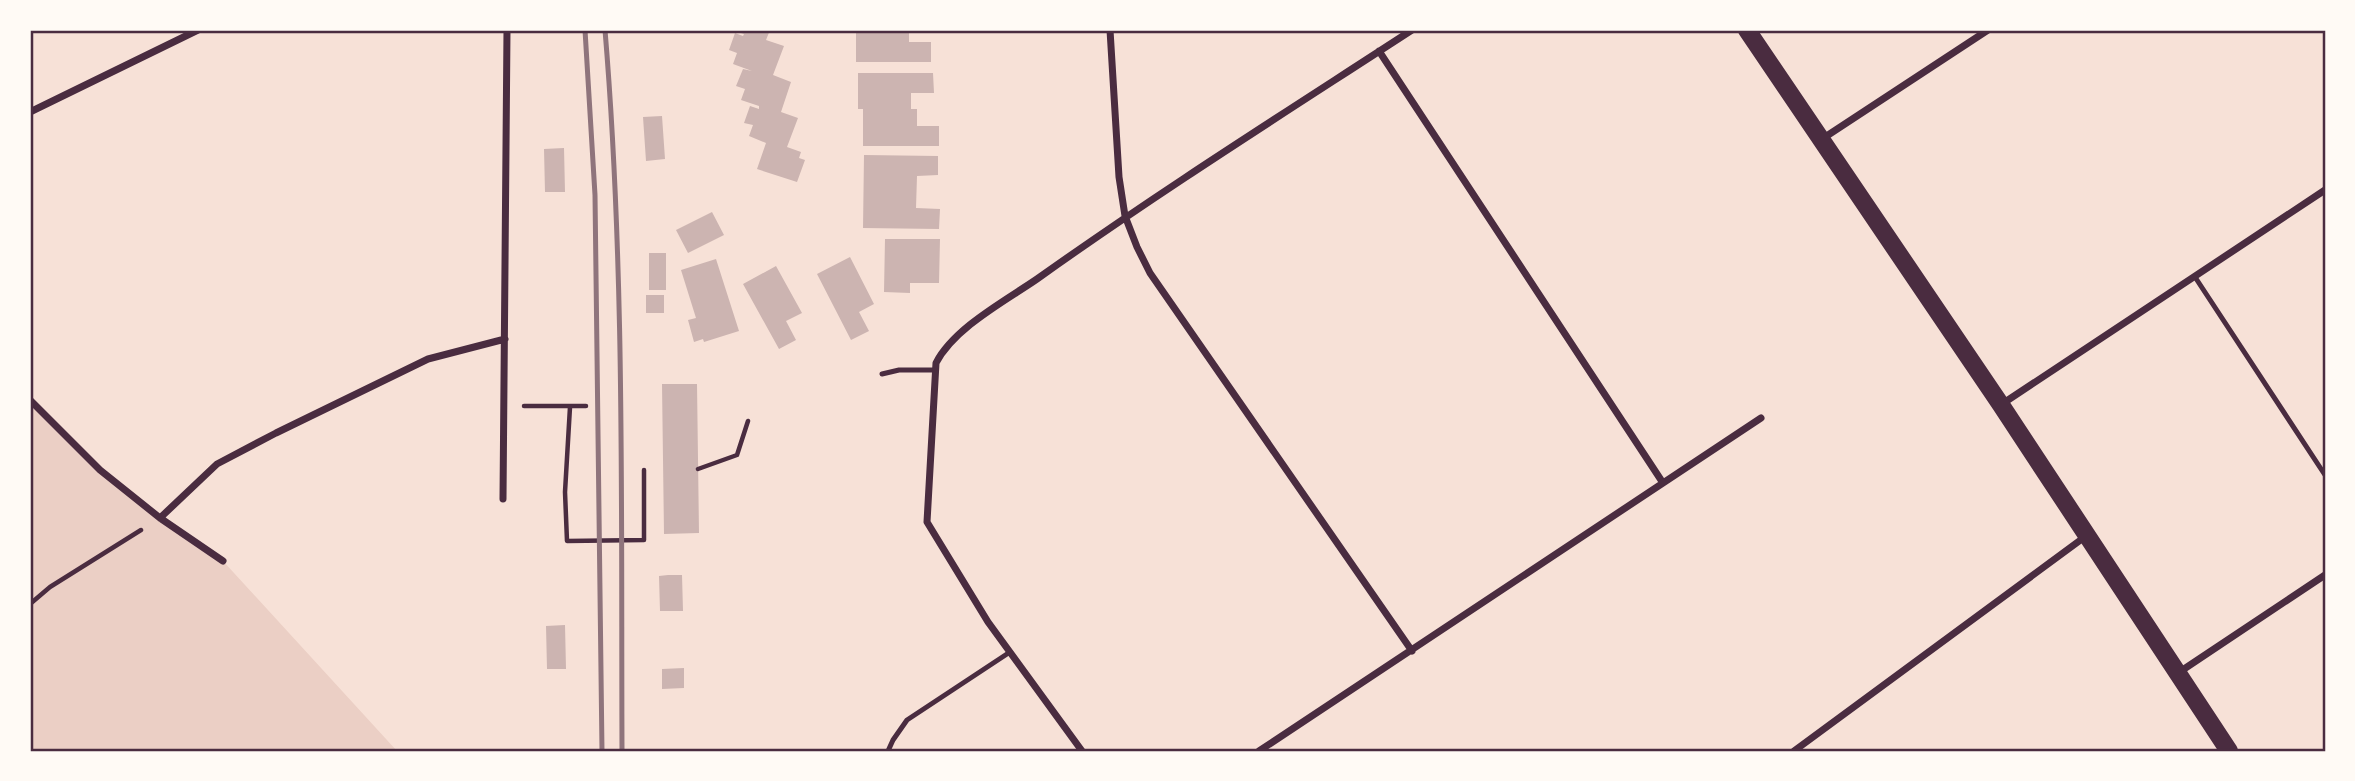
<svg xmlns="http://www.w3.org/2000/svg" width="2355" height="781" font-family="Inter,sans-serif">
	<rect width="100%" height="100%" fill="#f7e1d7"/>
	<path fill="#ebcfc5" d="M 30,400 L 100,470 L 223,561 L 397,751 L 30,751 Z"/>
	<path fill="#ccb4b1" d="M 731,30 L 770,30 L 766,40 L 784,46 L 773,75 L 791,82 L 781,112 L 798,118 L 787,147 L 801,152 L 799,158 L 805,160 L 797,182 L 757,169 L 766,143 L 749,136 L 753,125 L 744,123 L 750,106 L 759,109 L 759,106 L 741,100 L 745,89 L 736,86 L 743,69 L 752,71 L 733,64 L 737,53 L 729,50 L 735,33 L 743,36 L 744,34 Z
		M 856,30 L 909,30 L 909,42 L 931,42 L 931,62 L 856,62 Z
		M 858,73 L 933,73 L 934,93 L 911,93 L 911,109 L 917,109 L 917,126 L 939,126 L 939,146 L 863,146 L 863,109 L 858,109 Z
		M 662,116 L 665,159 L 646,161 L 643,117 Z
		M 564,148 L 565,192 L 545,192 L 544,149 Z
		M 864,155 L 938,156 L 938,175 L 917,176 L 916,208 L 940,209 L 939,229 L 863,228 Z
		M 712,212 L 724,235 L 688,253 L 676,230 Z
		M 885,239 L 940,239 L 939,283 L 910,283 L 910,293 L 884,292 Z
		M 649,253 L 666,253 L 666,290 L 649,290 Z
		M 850,257 L 874,304 L 859,312 L 869,331 L 851,340 L 817,274 Z
		M 716,259 L 739,331 L 704,342 L 703,339 L 694,342 L 688,320 L 696,318 L 681,270 Z
		M 776,266 L 802,313 L 786,321 L 796,340 L 779,349 L 743,284 Z
		M 646,295 L 664,295 L 664,313 L 646,313 Z
		M 662,384 L 697,384 L 699,533 L 664,534 Z
		M 668,575 L 682,575 L 683,611 L 660,611 L 659,576 Z
		M 565,625 L 566,669 L 547,669 L 546,626 Z
		M 684,668 L 684,688 L 662,689 L 662,669 Z"/>
	<g fill="none" stroke-linecap="round" stroke-linejoin="round">
		<path stroke="#4a2c40" stroke-width="4.5" d="M 524,406 L 586,406
			M 570,407 L 565,492 L 567,541 L 644,540 L 644,470
			M 698,469 L 737,455 L 748,421
			M 30,604 L 50,587 L 141,530"/>
		<path stroke="#4a2c40" stroke-width="5" d="M 2195,277 L 2325,475
			M 882,374 L 899,370 L 935,370
			M 888,751 L 893,740 L 907,720 L 1010,652"/>
		<path stroke="#4a2c40" stroke-width="7" d="M 1110,30 L 1119,177 L 1125,216 L 1137,247 L 1150,273 L 1412,651
			M 1379,51 L 1663,483
			M 30,112 L 198,30
			M 1822,139 L 1988,30
			M 30,400 L 100,470 L 160,518 L 223,561
			M 2002,404 L 2325,190
			M 503,499 L 507,30
			M 160,518 L 217,464 L 276,433 L 428,359 L 505,339
			M 2178,673 L 2325,575
			M 1082,751 L 988,622 L 927,522 L 936,363 C 954,328 1005,301 1037,279 C 1159,192 1286,112 1412,30
			M 1259,751 L 1761,418
			M 1794,751 L 2086,536"/>
		<path stroke="#4a2c40" stroke-width="18" d="M 1747,30 L 2001,405 L 2229,751"/>
		<path stroke="#8f747c" stroke-width="5" d="M 585,30 L 595,195 L 602,751
			M 605,30 C 625,269 621,511 622,751"/>
	</g>
	<rect width="2355" height="781" fill="none" stroke="#fffaf5" stroke-width="63"/>
	<rect x="32" y="32" width="2292" height="718" fill="none" stroke="#4a2c40" stroke-width="2.5"/>
</svg>
